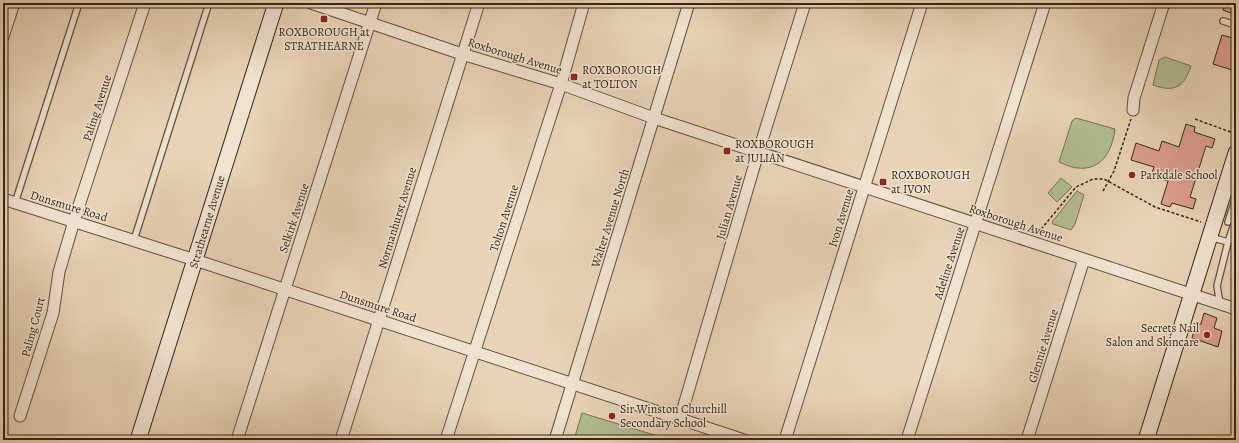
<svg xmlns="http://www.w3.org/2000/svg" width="1239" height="443" font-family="Alegreya,serif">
	<rect width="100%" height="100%" fill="#e8d3b6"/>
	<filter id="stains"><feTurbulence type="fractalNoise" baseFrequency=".005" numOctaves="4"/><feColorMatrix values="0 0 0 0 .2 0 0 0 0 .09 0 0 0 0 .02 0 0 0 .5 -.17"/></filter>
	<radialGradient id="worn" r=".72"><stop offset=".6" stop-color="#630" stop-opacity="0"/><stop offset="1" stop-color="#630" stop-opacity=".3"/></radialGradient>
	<path fill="#b2bd91" stroke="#727255" d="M 1165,57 L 1191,66 C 1184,87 1175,93 1153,85 L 1159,60 Z
		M 1076,118 L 1115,129 C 1111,162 1091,178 1059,162 L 1072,121 Z
		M 1061,178 L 1072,187 L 1057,202 L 1048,193 Z
		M 1077,191 L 1084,195 L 1075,224 L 1071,230 L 1053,224 L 1052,222 Z
		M 582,413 L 661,437 L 660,440 L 574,440 Z"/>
	<path fill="#dd9e90" stroke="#332619" d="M 1226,3 L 1236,3 L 1236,15 L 1223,10 Z
		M 1222,35 L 1236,39 L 1235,71 L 1213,64 Z
		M 1186,124 L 1195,127 L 1194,132 L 1215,139 L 1212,148 L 1206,146 L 1190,197 L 1196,199 L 1193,209 L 1172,203 L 1170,207 L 1161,204 L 1168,181 L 1151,176 L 1154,167 L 1131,160 L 1136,143 L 1159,151 L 1162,141 L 1179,147 Z
		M 1204,313 L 1217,318 L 1214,328 L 1222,331 L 1218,347 L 1192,338 L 1196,323 L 1201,324 Z"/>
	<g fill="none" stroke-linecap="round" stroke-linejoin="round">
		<defs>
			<path id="lane" d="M 1223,21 L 1236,25
				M 15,203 L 79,3
				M 1228,222 L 1236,197
				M 1210,237 L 1228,242 L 1234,224
				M 134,240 L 209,3
				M 1220,304 L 1217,286 L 1228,242"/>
			<path id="street" d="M 311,3 L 462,54 L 561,84 L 654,118 L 1236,309
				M 3,37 L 14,3
				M 1133,110 L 1134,98 L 1164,3
				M 3,199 L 195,260 L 744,440
				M 20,416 L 53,313 L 59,272 L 74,221 L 145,3
				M 680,419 L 758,153 L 805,3
				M 237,440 L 376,3
				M 341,440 L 479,3
				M 446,440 L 561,84 L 584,3
				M 555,440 L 689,3
				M 785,440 L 922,3
				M 907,440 L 1045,3
				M 1027,440 L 1084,259"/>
			<path id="secondary" d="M 138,440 L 276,3
				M 1146,440 L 1236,153"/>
		</defs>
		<use href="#lane" stroke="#605140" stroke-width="8"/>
		<use href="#street" stroke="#605140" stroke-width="13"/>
		<use href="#secondary" stroke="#332619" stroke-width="17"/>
		<path stroke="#332619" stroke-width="1.5" stroke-dasharray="3 2" stroke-linecap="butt" d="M 1195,119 L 1236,134
			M 1198,172 L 1216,177
			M 1103,191 L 1114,171 L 1131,119
			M 1038,233 L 1076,187 L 1093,179 L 1104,179 L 1155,207 L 1201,222"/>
		<use href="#lane" stroke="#f0e2d0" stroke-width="5.5"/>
		<use href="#street" stroke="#f0e2d0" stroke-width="11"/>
		<use href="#secondary" stroke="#f0e2d0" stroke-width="15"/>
	</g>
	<g fill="#8f2418" stroke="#f0e2d0" stroke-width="1.5">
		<rect x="320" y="15" width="8" height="8" rx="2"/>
		<rect x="570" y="73" width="8" height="8" rx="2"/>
		<rect x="723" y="147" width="8" height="8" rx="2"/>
		<circle cx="1132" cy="175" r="4"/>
		<rect x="879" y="178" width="8" height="8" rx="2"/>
		<circle cx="1207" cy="335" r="4"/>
		<circle cx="612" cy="416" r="4"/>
	</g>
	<g text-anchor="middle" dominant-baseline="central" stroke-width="3" stroke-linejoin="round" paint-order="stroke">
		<g font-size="12" fill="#332619" stroke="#f0e2d0" text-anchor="start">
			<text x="324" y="32" text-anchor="middle">ROXBOROUGH at<tspan x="324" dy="14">STRATHEARNE</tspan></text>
			<text x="582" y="70">ROXBOROUGH<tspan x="582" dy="14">at TOLTON</tspan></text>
			<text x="735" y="144">ROXBOROUGH<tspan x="735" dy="14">at JULIAN</tspan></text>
			<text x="891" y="175">ROXBOROUGH<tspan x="891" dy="14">at IVON</tspan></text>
			<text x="1140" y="175">Parkdale School</text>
			<text x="1199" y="328" text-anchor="end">Secrets Nail<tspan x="1199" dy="14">Salon and Skincare</tspan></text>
			<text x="620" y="409">Sir Winston Churchill<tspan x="620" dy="14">Secondary School</tspan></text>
		</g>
		<g font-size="12" fill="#332619" stroke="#f0e2d0">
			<text transform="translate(515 56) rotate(17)">Roxborough Avenue</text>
			<text transform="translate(97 108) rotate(-72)">Paling Avenue</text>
			<text transform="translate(69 206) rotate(17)">Dunsmure Road</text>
			<text transform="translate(729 207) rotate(-74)">Julian Avenue</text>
			<text transform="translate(294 218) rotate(-72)">Selkirk Avenue</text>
			<text transform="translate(397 218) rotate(-73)">Normanhurst Avenue</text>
			<text transform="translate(504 218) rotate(-72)">Tolton Avenue</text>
			<text transform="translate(610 218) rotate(-73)">Walter Avenue North</text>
			<text transform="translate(841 218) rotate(-73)">Ivon Avenue</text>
			<text transform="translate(207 222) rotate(-73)">Strathearne Avenue</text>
			<text transform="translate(1016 223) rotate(18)">Roxborough Avenue</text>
			<text transform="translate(949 263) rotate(-72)">Adeline Avenue</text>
			<text transform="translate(378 306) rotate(18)">Dunsmure Road</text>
			<text transform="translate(33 327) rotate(-75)">Paling Court</text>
			<text transform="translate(1043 346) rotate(-73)">Glennie Avenue</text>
		</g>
	</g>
	<rect width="1239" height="443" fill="none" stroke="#e8d3b6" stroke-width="16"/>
	<rect x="4" y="4" width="1231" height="435" fill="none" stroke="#332619" stroke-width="2"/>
	<rect x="8" y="8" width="1223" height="427" fill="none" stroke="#332619"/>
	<rect width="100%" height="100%" filter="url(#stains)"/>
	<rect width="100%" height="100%" fill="url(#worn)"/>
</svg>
